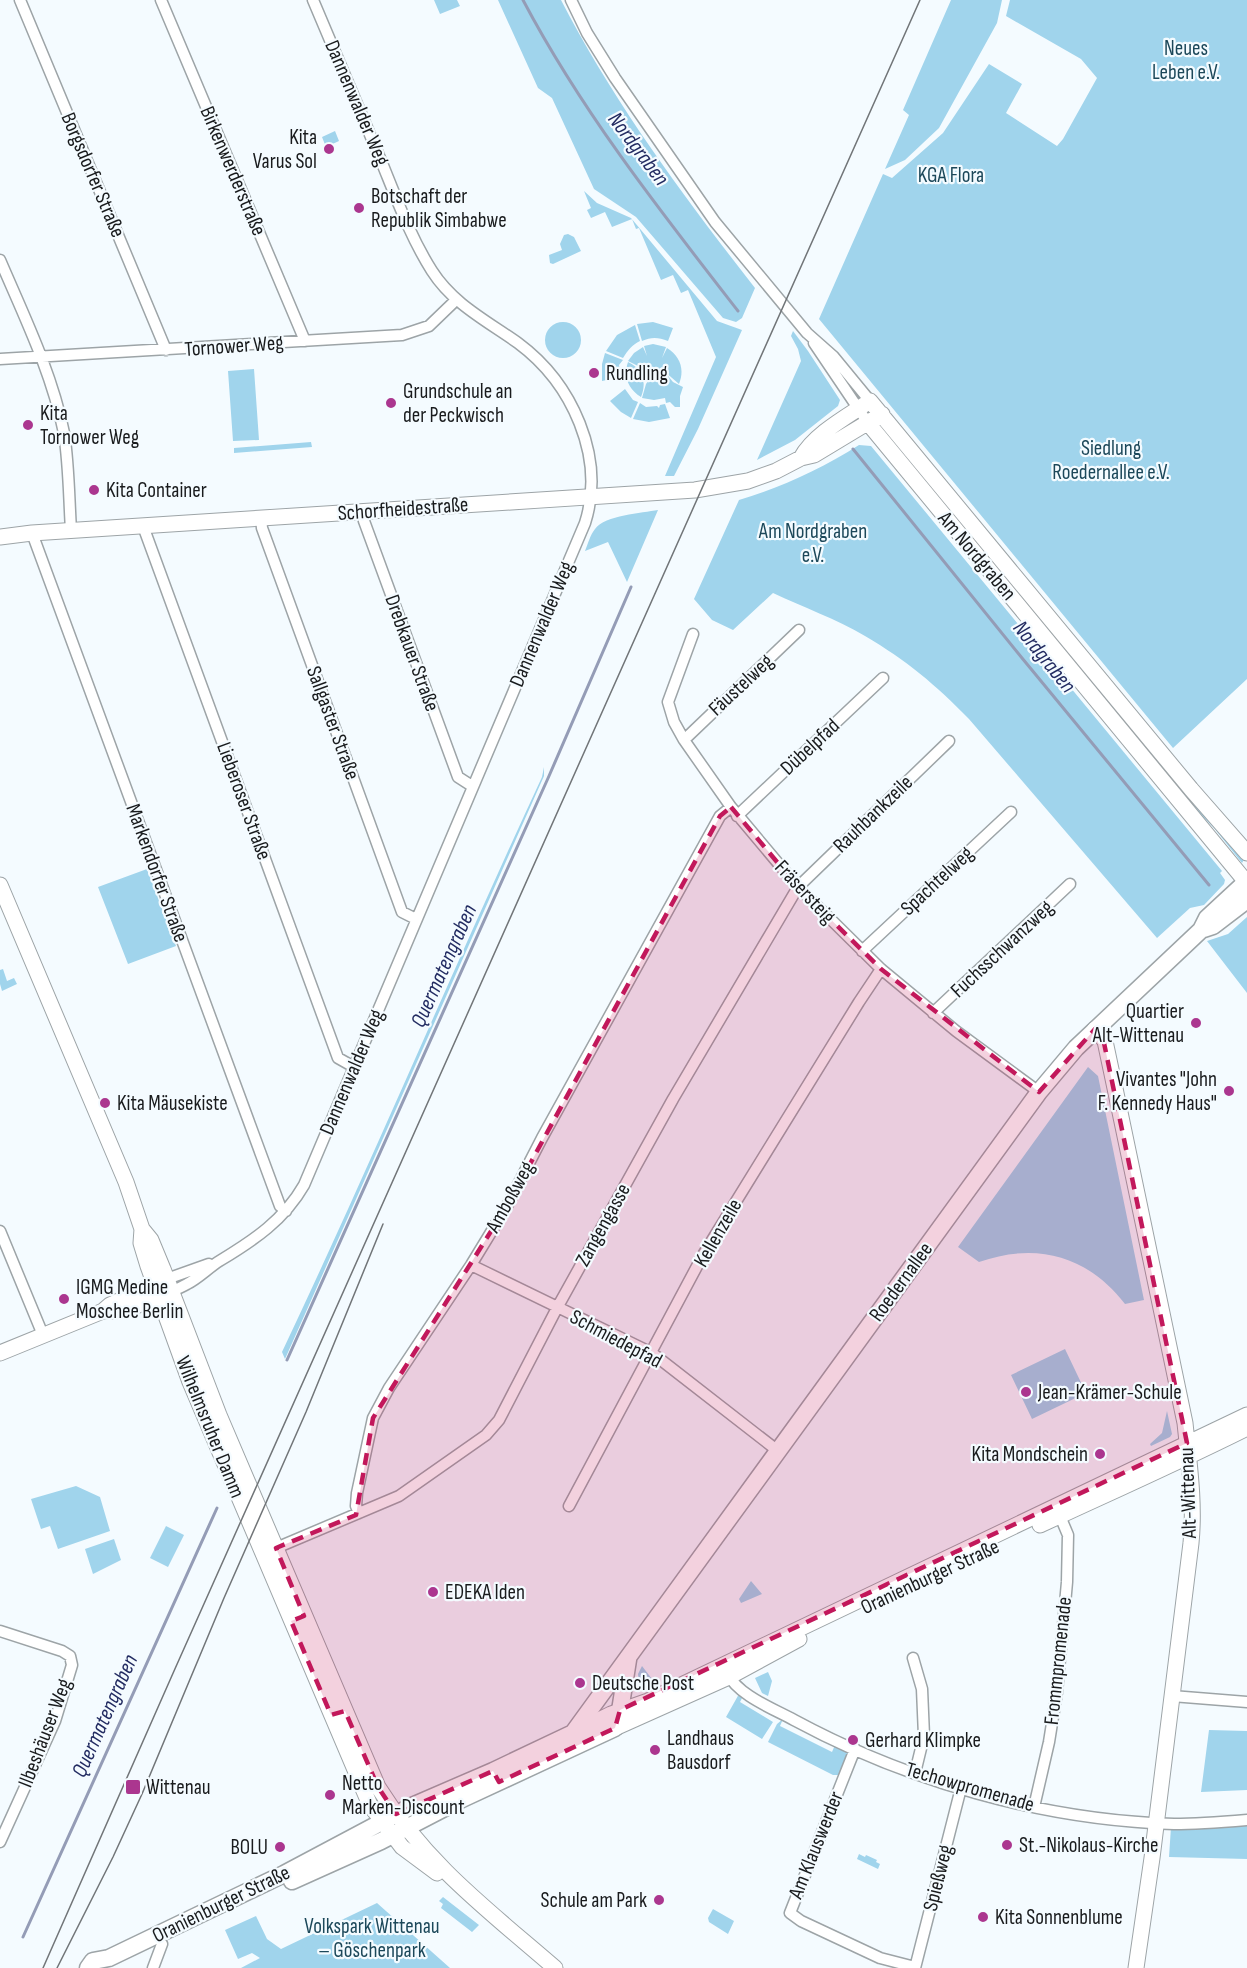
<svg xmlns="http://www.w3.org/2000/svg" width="1247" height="1968" font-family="'Sofia Sans Condensed',sans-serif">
	<rect width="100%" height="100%" fill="#f4fbff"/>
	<path fill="#a0d4ec" d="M 434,0 L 457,0 L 460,6 L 440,14 Z
		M 498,0 L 561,0 C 614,103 684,197 755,288 L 742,318 L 736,322 L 723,318 L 636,217 L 594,189 L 552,98 L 538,88 Z
		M 951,0 L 1002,0 L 997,23 L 939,128 L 905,160 L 885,169 L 909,115 L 903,110 Z
		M 1010,0 L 1247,0 L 1247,679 L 1173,748 L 819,319 L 883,174 L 892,178 L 943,133 L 989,64 L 1022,84 L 1006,113 L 1057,146 L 1063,139 L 1097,78 L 1081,59 L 1006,16 Z
		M 335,131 L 339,141 L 326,147 L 322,137 Z
		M 584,191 L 597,203 L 631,218 L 717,321 L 742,330 L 698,429 L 674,476 L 665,476 L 716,357 L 688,290 L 681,293 L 673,275 L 661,280 L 639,228 L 636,229 L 632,219 L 612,227 L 605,212 L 591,218 L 587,210 L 591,208 Z
		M 568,234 L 574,237 L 581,251 L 553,264 L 550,263 L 549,255 L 562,250 L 560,244 L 564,235 Z
		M 653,322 L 673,328 L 668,341 C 658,337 651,337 642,341 L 637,324 Z
		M545 340a18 18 0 1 1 36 0a18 18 0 1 1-36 0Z
		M 635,325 L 640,341 C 632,345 628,350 623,358 L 606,351 L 617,335 Z
		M 793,331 L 808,351 L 840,400 L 838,406 L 795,440 L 757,460 L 801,361 L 798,349 L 791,336 Z
		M 653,344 L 666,347 L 662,358 L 667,348 C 680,356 685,369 679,384 L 664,371 L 673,382 L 683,387 L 680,396 L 680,407 L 675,407 L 670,402 L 666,403 L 665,398 L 654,400 L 642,398 L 646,384 L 653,374 L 644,376 L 638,366 L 628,361 L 634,353 L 643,347 L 647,356 L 644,346 Z
		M 605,353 L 623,360 L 619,365 L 621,377 L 602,381 L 602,364 Z
		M 628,362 C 643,369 647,382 641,397 C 628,389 623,376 628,362 Z
		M 254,369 L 259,440 L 233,441 L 228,371 Z
		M 625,389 L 633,400 L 638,402 L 631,418 L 621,412 L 610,401 Z
		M 640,403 L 646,407 L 657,406 L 659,408 L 660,405 L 665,404 L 670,418 L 649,422 L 633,419 Z
		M 880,424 L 1245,858 L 1242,863 L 1214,828 L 1187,801 L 877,427 Z
		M 311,442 L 312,447 L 234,453 L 234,448 Z
		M 859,445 L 871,446 L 1222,871 L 1220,873 L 1225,880 L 1224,884 L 1204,905 L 1190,908 L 1157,938 L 969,719 C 936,685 906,660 865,636 C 836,619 803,607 773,593 L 733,630 L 712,620 L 694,599 L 739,500 C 782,487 821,469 859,445 Z
		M 658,510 L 627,582 L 608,542 L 585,551 C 588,544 590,535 595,529 C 605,515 642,513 658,510 Z
		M 544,767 L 544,776 L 285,1359 L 282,1352 C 372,1162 453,968 542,777 Z
		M 147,869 L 176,946 L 128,964 L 98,887 Z
		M 1247,917 L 1247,993 L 1207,941 L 1228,934 Z
		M 3,969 L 7,981 L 14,978 L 17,984 L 2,991 L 0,984 L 0,970 Z
		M 1088,1067 L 1098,1076 L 1144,1300 L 1125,1304 C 1087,1255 1036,1242 979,1262 L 958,1247 Z
		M 1065,1349 L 1086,1393 L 1032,1419 L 1011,1375 Z
		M 1167,1411 L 1172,1434 L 1170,1437 L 1151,1446 L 1150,1444 L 1162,1433 Z
		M 76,1486 L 100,1497 L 110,1531 L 58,1549 L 50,1526 L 41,1529 L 31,1499 Z
		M 166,1526 L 184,1535 L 168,1567 L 150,1558 Z
		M 114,1539 L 121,1560 L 93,1574 L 85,1549 Z
		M 751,1581 L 762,1594 L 741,1603 L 739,1599 Z
		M 642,1666 L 652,1679 L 643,1683 L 639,1682 L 638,1674 Z
		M 768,1672 L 772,1681 L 768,1696 L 762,1693 L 755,1678 Z
		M 739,1694 L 743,1696 L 740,1702 L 773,1722 L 762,1739 L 726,1717 Z
		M 783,1719 L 780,1726 L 832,1752 L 835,1745 L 847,1751 L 848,1753 L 839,1775 L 833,1775 L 768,1742 L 777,1724 Z
		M 1209,1730 L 1247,1731 L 1247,1790 L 1201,1792 Z
		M 1247,1825 L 1247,1859 L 1169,1857 L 1171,1827 Z
		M 859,1854 L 865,1857 L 866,1855 L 877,1860 L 876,1862 L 880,1864 L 878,1869 L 857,1859 Z
		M 443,1897 L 479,1925 L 472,1932 L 441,1908 L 443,1904 L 439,1901 Z
		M 377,1903 L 450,1968 L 241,1968 L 260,1958 L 252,1953 L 238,1959 L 225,1930 L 256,1916 L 267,1939 L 281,1949 Z
		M 713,1909 L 734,1921 L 728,1934 L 709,1922 L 708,1918 Z"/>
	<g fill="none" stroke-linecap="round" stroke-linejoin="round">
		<path stroke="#949cb6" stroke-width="3" d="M 523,0 C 582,112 661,212 738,311
			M 853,449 L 1022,658 L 1209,885
			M 287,1360 L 549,776 L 631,587
			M 23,1937 L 217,1508"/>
		<defs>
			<path id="street" d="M 20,0 L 166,350
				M 161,0 L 305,341
				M 571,0 L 587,33 L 615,78 L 715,222 L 807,333 L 833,356 L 870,401
				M 0,260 C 24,316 52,373 64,433 C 69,465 69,499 71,530
				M 814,343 L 868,423
				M 0,359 L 402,335 L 429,326 L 456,300
				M 362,512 L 364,521 L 458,777 L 472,786
				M 261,518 L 262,528 L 402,912 L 416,919
				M 143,526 L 338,1058 L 354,1067
				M 32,533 L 280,1206 L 286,1211
				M 693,634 L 668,702 L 674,722 L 684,740 L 731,807 L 798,887 L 881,969 L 956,1031 L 1039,1092
				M 684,740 L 799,630
				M 737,816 L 883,678
				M 862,951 L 1011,812
				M 933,1013 L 1070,884
				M 0,1231 L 43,1335
				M 471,1265 L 652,1353 L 778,1451
				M 161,1281 L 209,1264
				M 165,1294 C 172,1291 180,1288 187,1284 C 199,1278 209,1267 221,1260 C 254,1240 284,1220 304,1185 L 585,523 C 606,457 572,383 518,343 C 487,321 453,304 432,271 C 411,238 397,200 382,163 C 359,109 336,54 313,0
				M 569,1506 L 703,1255 L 859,1002 L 881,969
				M 359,1513 L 356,1506 L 357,1493 L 373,1418 L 389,1388 L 471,1265 L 507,1206 L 542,1138 L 720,816 L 731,807
				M 276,1548 L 399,1496 L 486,1435 L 499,1420 L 557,1308 L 673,1099 L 798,887 L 949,741
				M 0,1631 L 62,1651 L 70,1656 L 72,1665 L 55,1721 L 0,1842
				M 913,1658 L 922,1689 L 924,1736 L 915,1773
				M 727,1673 C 739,1696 772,1708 794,1720 C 909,1782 1043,1820 1174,1824 C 1198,1824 1223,1822 1247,1820
				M 1172,1696 L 1247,1702
				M 855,1749 L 790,1913 L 801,1921 L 880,1958 L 915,1967
				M 1034,1807 L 1049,1742 L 1057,1692 L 1067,1582 L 1068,1535 L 1060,1516
				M 153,1968 L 162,1944
				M 915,1968 L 961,1788"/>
			<path id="secondary" d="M 868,423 L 1247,883
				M 801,458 C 814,434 848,416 870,401 L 1191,789 L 1247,853
				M 0,537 L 32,533 L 695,490 L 748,481 L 776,471 L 801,458 L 814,455 L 882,414
				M 0,885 L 126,1182 L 142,1229 L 151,1240 L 163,1269 L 219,1415 L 378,1787 C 426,1864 488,1910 555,1968
				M 1095,1029 L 1105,1041 L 1112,1074 L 1185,1423 C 1189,1463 1195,1503 1191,1543 L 1152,1858 L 1136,1968
				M 142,1229 L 141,1243 L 148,1266 L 190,1382 L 370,1805 L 402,1847 L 437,1873
				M 108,1311 C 125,1312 144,1303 159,1296
				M 0,1353 L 103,1311 L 110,1305 L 155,1284
				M 1040,1525 C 1109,1493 1179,1462 1247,1428
				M 615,1728 L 729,1677 L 799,1639
				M 573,1733 L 611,1714 L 648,1701 L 1247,1415"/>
			<path id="primary" d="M 1204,929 L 1213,926 L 1247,900
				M 292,1881 L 381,1841 L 460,1800 L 615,1728 L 619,1717 L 628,1660
				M 88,1968 L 93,1961 L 109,1958 L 284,1874 L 412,1806 L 493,1771 L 573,1733 L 1039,1092 L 1076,1048 L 1201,930 L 1207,918 L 1247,881"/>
		</defs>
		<use href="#street" stroke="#9da4a7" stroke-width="13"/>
		<use href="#secondary" stroke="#9da4a7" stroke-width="17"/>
		<use href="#primary" stroke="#9da4a7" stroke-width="19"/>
		<use href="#street" stroke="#fff" stroke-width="10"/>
		<use href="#secondary" stroke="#fff" stroke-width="15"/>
		<use href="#primary" stroke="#fff" stroke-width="16"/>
		<path stroke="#717578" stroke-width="1.5" d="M 43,1968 L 174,1671 L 920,0
			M 57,1968 L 113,1857 L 142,1794 L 224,1598 L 306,1412 L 383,1224"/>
	</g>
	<path fill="#c2185b" fill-opacity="0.2" stroke="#c2185b" stroke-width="4.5" stroke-dasharray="12 8" stroke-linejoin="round" d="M 731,807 L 798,887 L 881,969 L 1039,1092 L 1095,1029 L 1103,1038 L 1187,1443 L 620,1710 L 615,1728 L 499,1782 L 493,1771 L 396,1814 L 378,1787 L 345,1711 L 331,1715 L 291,1621 L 304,1616 L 276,1548 L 356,1515 L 373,1418 L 507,1206 L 720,816 Z"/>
	<g fill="#ab368f" stroke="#f4fbff" stroke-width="2">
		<circle cx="329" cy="149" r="6"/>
		<circle cx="359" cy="208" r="6"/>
		<circle cx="594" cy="373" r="6"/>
		<circle cx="391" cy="403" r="6"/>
		<circle cx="28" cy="425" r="6"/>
		<circle cx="94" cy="490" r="6"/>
		<circle cx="1196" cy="1023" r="6"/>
		<circle cx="1229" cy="1091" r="6"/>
		<circle cx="105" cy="1103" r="6"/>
		<circle cx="64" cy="1299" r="6"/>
		<circle cx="1026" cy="1392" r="6"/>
		<circle cx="1100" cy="1454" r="6"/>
		<circle cx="433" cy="1592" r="6"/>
		<circle cx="580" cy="1683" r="6"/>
		<circle cx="853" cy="1740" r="6"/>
		<circle cx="655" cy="1750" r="6"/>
		<rect x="125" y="1779" width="16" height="16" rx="3"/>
		<circle cx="330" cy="1795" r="6"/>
		<circle cx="1007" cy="1845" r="6"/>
		<circle cx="280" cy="1847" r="6"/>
		<circle cx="659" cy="1900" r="6"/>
		<circle cx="983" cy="1917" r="6"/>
	</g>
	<g text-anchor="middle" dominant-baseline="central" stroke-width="4.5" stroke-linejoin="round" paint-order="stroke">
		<g font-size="21" fill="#1c485a" stroke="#f4fbff">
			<text x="1186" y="48">Neues<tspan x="1186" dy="24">Leben e.V.</tspan></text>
			<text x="951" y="175">KGA Flora</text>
			<text x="1111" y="448">Siedlung<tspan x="1111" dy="24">Roedernallee e.V.</tspan></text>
			<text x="813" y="531">Am Nordgraben<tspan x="813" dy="24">e.V.</tspan></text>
			<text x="372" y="1926">Volkspark Wittenau<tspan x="372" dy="24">– Göschenpark</tspan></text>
		</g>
		<g font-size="21" fill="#191b1d" stroke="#f4fbff">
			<text transform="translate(357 103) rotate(67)">Dannenwalder Weg</text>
			<text transform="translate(233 171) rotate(67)">Birkenwerderstraße</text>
			<text transform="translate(93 175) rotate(67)">Borgsdorfer Straße</text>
			<text transform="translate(234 346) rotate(-4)">Tornower Weg</text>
			<text transform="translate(403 509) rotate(-4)">Schorfheidestraße</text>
			<text transform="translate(977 556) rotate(50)">Am Nordgraben</text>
			<text transform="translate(542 624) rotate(-67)">Dannenwalder Weg</text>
			<text transform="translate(412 653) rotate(70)">Drebkauer Straße</text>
			<text transform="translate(741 685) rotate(-43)">Fäustelweg</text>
			<text transform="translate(333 723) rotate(70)">Sallgaster Straße</text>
			<text transform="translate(810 747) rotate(-43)">Dübelpfad</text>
			<text transform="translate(244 801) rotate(70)">Lieberoser Straße</text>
			<text transform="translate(873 814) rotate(-44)">Rauhbankzeile</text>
			<text transform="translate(157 873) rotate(70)">Markendorfer Straße</text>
			<text transform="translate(937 881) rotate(-43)">Spachtelweg</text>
			<text transform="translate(805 892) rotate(47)">Fräsersteig</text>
			<text transform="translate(1002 949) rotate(-43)">Fuchsschwanzweg</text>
			<text transform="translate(352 1072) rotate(-67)">Dannenwalder Weg</text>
			<text transform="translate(510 1197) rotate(-61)">Amboßweg</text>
			<text transform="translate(603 1225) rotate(-61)">Zangengasse</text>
			<text transform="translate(718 1233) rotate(-60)">Kellenzeile</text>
			<text transform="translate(901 1282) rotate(-54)">Roedernallee</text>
			<text transform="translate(616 1339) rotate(28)">Schmiedepfad</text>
			<text transform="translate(210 1427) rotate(68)">Wilhelmsruher Damm</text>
			<text transform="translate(1188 1493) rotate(-92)">Alt-Wittenau</text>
			<text transform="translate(930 1577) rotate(-25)">Oranienburger Straße</text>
			<text transform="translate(1058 1661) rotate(-84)">Frommpromenade</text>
			<text transform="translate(45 1733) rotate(-69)">Ilbeshäuser Weg</text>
			<text transform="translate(970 1787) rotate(16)">Techowpromenade</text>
			<text transform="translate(816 1845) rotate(-68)">Am Klauswerder</text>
			<text transform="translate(938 1878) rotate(-76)">Spießweg</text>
			<text transform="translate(221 1904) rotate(-26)">Oranienburger Straße</text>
		</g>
		<g font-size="21" fill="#191b1d" stroke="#f4fbff" text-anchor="start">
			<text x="317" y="137" text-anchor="end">Kita<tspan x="317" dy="24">Varus Sol</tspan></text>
			<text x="371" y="196">Botschaft der<tspan x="371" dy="24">Republik Simbabwe</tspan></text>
			<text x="606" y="373">Rundling</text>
			<text x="403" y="391">Grundschule an<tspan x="403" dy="24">der Peckwisch</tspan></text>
			<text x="40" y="413">Kita<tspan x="40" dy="24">Tornower Weg</tspan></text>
			<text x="106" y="490">Kita Container</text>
			<text x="1184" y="1011" text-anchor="end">Quartier<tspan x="1184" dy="24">Alt-Wittenau</tspan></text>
			<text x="1217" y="1079" text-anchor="end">Vivantes "John<tspan x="1217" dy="24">F. Kennedy Haus"</tspan></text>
			<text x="117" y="1103">Kita Mäusekiste</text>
			<text x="76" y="1287">IGMG Medine<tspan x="76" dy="24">Moschee Berlin</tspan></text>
			<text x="1038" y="1392">Jean-Krämer-Schule</text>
			<text x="1088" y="1454" text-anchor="end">Kita Mondschein</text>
			<text x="445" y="1592">EDEKA Iden</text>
			<text x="592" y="1683">Deutsche Post</text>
			<text x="667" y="1738">Landhaus<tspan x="667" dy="24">Bausdorf</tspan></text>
			<text x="865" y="1740">Gerhard Klimpke</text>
			<text x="342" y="1783">Netto<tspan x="342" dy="24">Marken-Discount</tspan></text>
			<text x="146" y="1787">Wittenau</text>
			<text x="1019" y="1845">St.-Nikolaus-Kirche</text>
			<text x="268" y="1847" text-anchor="end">BOLU</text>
			<text x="647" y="1900" text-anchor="end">Schule am Park</text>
			<text x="995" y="1917">Kita Sonnenblume</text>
		</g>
		<g font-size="22" font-style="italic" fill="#232c62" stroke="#f4fbff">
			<text transform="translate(638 149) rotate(53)">Nordgraben</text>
			<text transform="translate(1044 657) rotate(51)">Nordgraben</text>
			<text transform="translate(444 966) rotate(-66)">Quermatengraben</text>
			<text transform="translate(105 1716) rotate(-66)">Quermatengraben</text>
		</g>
	</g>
</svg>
